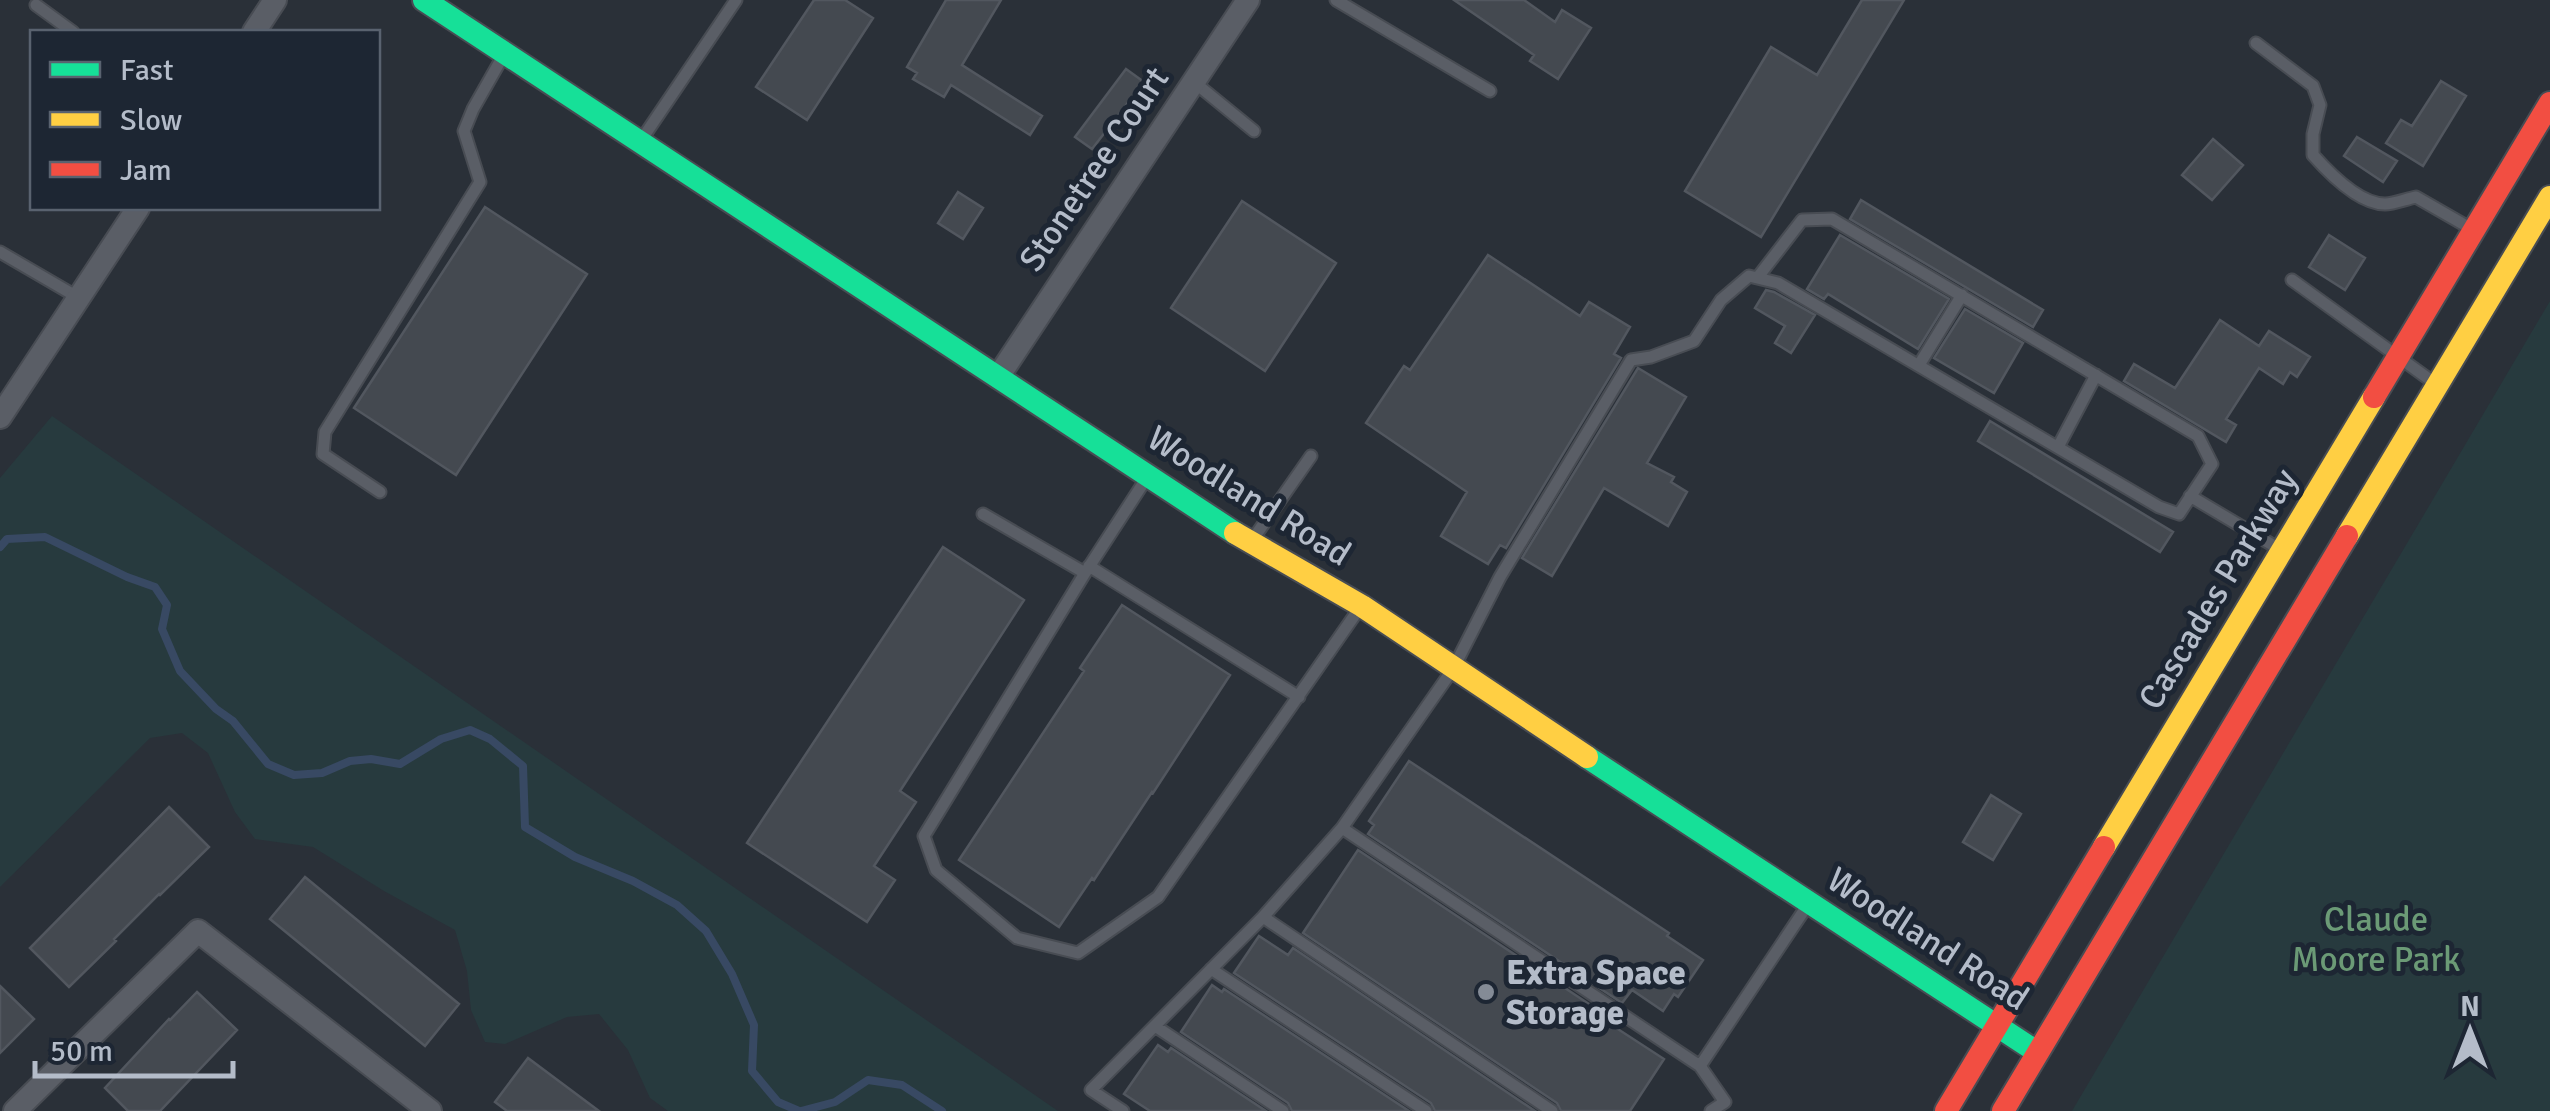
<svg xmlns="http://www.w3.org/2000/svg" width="2550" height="1111" font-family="Signika,sans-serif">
	<rect width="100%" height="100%" fill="#2a3038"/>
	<path fill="#273a3e" d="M 2550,301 L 2550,1111 L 2072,1111 Z
		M 52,416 L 1058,1111 L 668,1111 L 650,1098 L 628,1050 L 599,1014 L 567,1017 L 505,1044 L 485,1042 L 471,1010 L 467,971 L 455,930 L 384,891 L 313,847 L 255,839 L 235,812 L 208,753 L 182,733 L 150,738 L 0,887 L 0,478 Z"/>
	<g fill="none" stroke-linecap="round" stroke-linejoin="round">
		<path stroke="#384963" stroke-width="8" d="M 0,547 L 7,539 L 45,537 L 127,577 L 155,587 L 167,605 L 162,629 L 180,671 L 216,709 L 233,721 L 268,764 L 294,775 L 322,773 L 350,761 L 371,759 L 400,764 L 441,739 L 470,730 L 490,739 L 523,766 L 525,827 L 575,857 L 633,881 L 677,905 L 706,931 L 732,974 L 754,1025 L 752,1071 L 778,1102 L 799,1111
			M 801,1111 L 835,1102 L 868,1080 L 902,1085 L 942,1111"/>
	</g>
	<path fill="#444950" stroke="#52575f" stroke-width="2.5" d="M 814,0 L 845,0 L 873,18 L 807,120 L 756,87 Z
		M 946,0 L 1001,0 L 962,65 L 1042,116 L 1030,135 L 951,85 L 944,97 L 913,79 L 917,73 L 907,67 Z
		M 1454,0 L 1524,0 L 1555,22 L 1562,10 L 1591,28 L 1558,79 L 1530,61 L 1534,55 Z
		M 1862,0 L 1904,0 L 1761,237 L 1685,191 L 1771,47 L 1817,75 Z
		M 1126,69 L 1144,82 L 1092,149 L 1075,137 Z
		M 2441,81 L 2466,96 L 2423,166 L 2386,143 L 2401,120 L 2412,126 Z
		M 2357,137 L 2397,161 L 2383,182 L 2344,156 Z
		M 2213,139 L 2243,165 L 2212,200 L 2182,175 Z
		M 958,192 L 983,208 L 963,239 L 938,223 Z
		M 1861,200 L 2043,310 L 2033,327 L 1850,219 Z
		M 1242,201 L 1336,263 L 1265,371 L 1171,308 Z
		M 485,207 L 587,274 L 456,475 L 354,408 Z
		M 1840,235 L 1949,299 L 1918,349 L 1828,294 L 1824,299 L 1807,289 Z
		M 2329,235 L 2365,258 L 2345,290 L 2309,267 Z
		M 1488,255 L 1580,316 L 1589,302 L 1630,327 L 1614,354 L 1621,358 L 1506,548 L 1500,545 L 1488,564 L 1441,536 L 1467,492 L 1366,423 L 1404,366 L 1410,370 Z
		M 1766,290 L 1774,292 L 1815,315 L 1791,353 L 1775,343 L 1785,326 L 1755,308 Z
		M 1965,309 L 2023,343 L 1994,393 L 1934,358 Z
		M 2220,320 L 2259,346 L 2269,331 L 2310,357 L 2297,377 L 2290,372 L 2283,384 L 2259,368 L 2226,419 L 2236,425 L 2226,442 L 2124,381 L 2134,364 L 2175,388 Z
		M 1638,368 L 1686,397 L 1647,463 L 1674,477 L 1671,482 L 1687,492 L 1668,526 L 1604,488 L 1552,576 L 1522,558 Z
		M 1990,421 L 2173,532 L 2160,552 L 1978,441 Z
		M 943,547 L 1024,600 L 900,791 L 916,802 L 874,866 L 895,880 L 867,922 L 747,843 Z
		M 1122,605 L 1230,675 L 1153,793 L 1152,792 L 1094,880 L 1092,878 L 1059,927 L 959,860 L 1084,671 L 1080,668 Z
		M 1409,761 L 1669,933 L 1667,936 L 1703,960 L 1678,997 L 1674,994 L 1663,1011 L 1632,990 L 1622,1003 L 1368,834 L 1374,825 L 1369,821 Z
		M 1991,795 L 2021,814 L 1993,860 L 1963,842 Z
		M 169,807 L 209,847 L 160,895 L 159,894 L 114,939 L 116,941 L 69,987 L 30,948 Z
		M 1358,850 L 1610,1018 L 1607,1022 L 1664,1059 L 1630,1111 L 1561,1111 L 1557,1103 L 1303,933 Z
		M 305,877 L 459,1004 L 425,1046 L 270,919 Z
		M 1259,936 L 1288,955 L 1293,948 L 1535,1111 L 1435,1111 L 1431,1103 L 1234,973 Z
		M 1212,985 L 1222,992 L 1224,989 L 1409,1111 L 1292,1111 L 1288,1103 L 1181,1032 Z
		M 0,986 L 34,1019 L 0,1053 Z
		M 197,992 L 237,1030 L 160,1111 L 128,1111 L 105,1088 L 169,1019 L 170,1020 Z
		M 1158,1045 L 1168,1052 L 1171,1048 L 1266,1111 L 1150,1111 L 1124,1094 Z
		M 528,1058 L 599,1111 L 507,1111 L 495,1102 Z"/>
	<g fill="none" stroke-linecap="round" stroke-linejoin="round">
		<defs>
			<path id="lane" d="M 1336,0 L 1490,91
				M 36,5 L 73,32
				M 2256,43 L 2313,86 L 2320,105 L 2313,134 L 2313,155 C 2329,173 2359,204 2385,204 C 2394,204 2406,199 2416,197 L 2470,228
				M 1194,82 L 1254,131
				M 642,139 L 736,0
				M 0,252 L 79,298
				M 2292,280 L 2433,382
				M 1919,365 L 1962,295
				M 2058,447 L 2096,375
				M 380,492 L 323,454 L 325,432 L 480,182 L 464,131 L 473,109 L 502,58
				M 2190,496 L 2281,550
				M 983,514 L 1085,573 L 924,836 L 936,870 L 1017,938 L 1078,953 L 1158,897 L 1359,609
				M 1253,539 L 1311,456
				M 1089,566 L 1299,697
				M 1085,573 L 1146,479
				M 1342,828 L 1700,1066 L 1725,1102 L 1711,1111
				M 1263,917 L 1552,1111
				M 1211,969 L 1426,1111
				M 1155,1026 L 1283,1111
				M 1700,1066 L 1807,906
				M 1123,1111 L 1091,1090 L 1263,917 L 1342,828 L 1453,669 L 1500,577 L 1631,360 L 1651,357 L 1694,341 L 1721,300 L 1749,276 L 1778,283 L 2159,507 L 2179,514 L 2212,464 L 2198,436 L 1832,219 L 1802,220 L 1758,277"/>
			<path id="street" d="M 254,32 L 275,0
				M 998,377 L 1248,0
				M 0,417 L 138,208
				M 15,1111 L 198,931 L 430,1111"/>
			<path id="fast" d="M 424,0 L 1235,533
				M 1587,757 L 2037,1052"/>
			<path id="slow" d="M 1235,533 L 1362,606 L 1587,757
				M 2347,536 L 2550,197
				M 2104,847 L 2374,397"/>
			<path id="jam" d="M 2374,397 L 2550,103
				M 1946,1111 L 2104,847
				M 2003,1111 L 2347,536"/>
		</defs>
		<use href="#lane" stroke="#484c53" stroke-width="15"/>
		<use href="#street" stroke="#484c53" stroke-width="26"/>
		<use href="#fast" stroke="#484c53" stroke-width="26"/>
		<use href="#slow" stroke="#484c53" stroke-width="26"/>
		<use href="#jam" stroke="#484c53" stroke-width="26"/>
		<use href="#lane" stroke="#5a5e66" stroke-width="11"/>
		<use href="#street" stroke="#5a5e66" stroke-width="22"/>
		<use href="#fast" stroke="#16e098" stroke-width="22"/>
		<use href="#slow" stroke="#ffcf43" stroke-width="22"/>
		<use href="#jam" stroke="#f24e42" stroke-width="22"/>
	</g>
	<circle fill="#848b96" stroke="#1d2633" stroke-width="4" cx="1486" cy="992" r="10"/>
	<g text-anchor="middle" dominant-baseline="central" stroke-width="10" stroke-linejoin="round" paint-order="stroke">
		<g font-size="35" fill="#b4bcc9" stroke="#1d2633">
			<text transform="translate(1094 169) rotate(-56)">Stonetree Court</text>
			<text transform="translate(1249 496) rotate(32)">Woodland Road</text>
			<text transform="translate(2218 589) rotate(-59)">Cascades Parkway</text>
			<text transform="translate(1928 939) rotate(33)">Woodland Road</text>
		</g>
		<g font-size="35" fill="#6b9a76" stroke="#1d2633">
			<text x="2376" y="919">Claude<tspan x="2376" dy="40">Moore Park</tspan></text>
		</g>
		<g font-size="35" font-weight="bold" fill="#b4bcc9" stroke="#1d2633" text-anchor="start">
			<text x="1506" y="972">Extra Space<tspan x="1506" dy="40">Storage</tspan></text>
		</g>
	</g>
	<rect x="30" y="30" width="350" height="180" fill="#1d2633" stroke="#59626f" stroke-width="2.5"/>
	<rect x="50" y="62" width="50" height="15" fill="#16e098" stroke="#59626f" stroke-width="2.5"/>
	<text x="120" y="80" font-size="30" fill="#b4bcc9">Fast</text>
	<rect x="50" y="112" width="50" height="15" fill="#ffcf43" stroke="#59626f" stroke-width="2.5"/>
	<text x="120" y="130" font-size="30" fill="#b4bcc9">Slow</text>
	<rect x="50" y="162" width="50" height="15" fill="#f24e42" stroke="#59626f" stroke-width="2.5"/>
	<text x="120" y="180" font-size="30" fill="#b4bcc9">Jam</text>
	<g transform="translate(2470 1031)" stroke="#1d2633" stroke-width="8" paint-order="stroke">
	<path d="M0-8L18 38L0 25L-18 38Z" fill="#b4bcc9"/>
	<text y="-15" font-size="28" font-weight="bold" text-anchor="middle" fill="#b4bcc9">N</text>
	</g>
	<path d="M35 1061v15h198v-15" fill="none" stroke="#b4bcc9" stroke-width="5"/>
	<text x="50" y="1061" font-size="30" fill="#b4bcc9" stroke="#1d2633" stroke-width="8" paint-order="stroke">50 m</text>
</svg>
